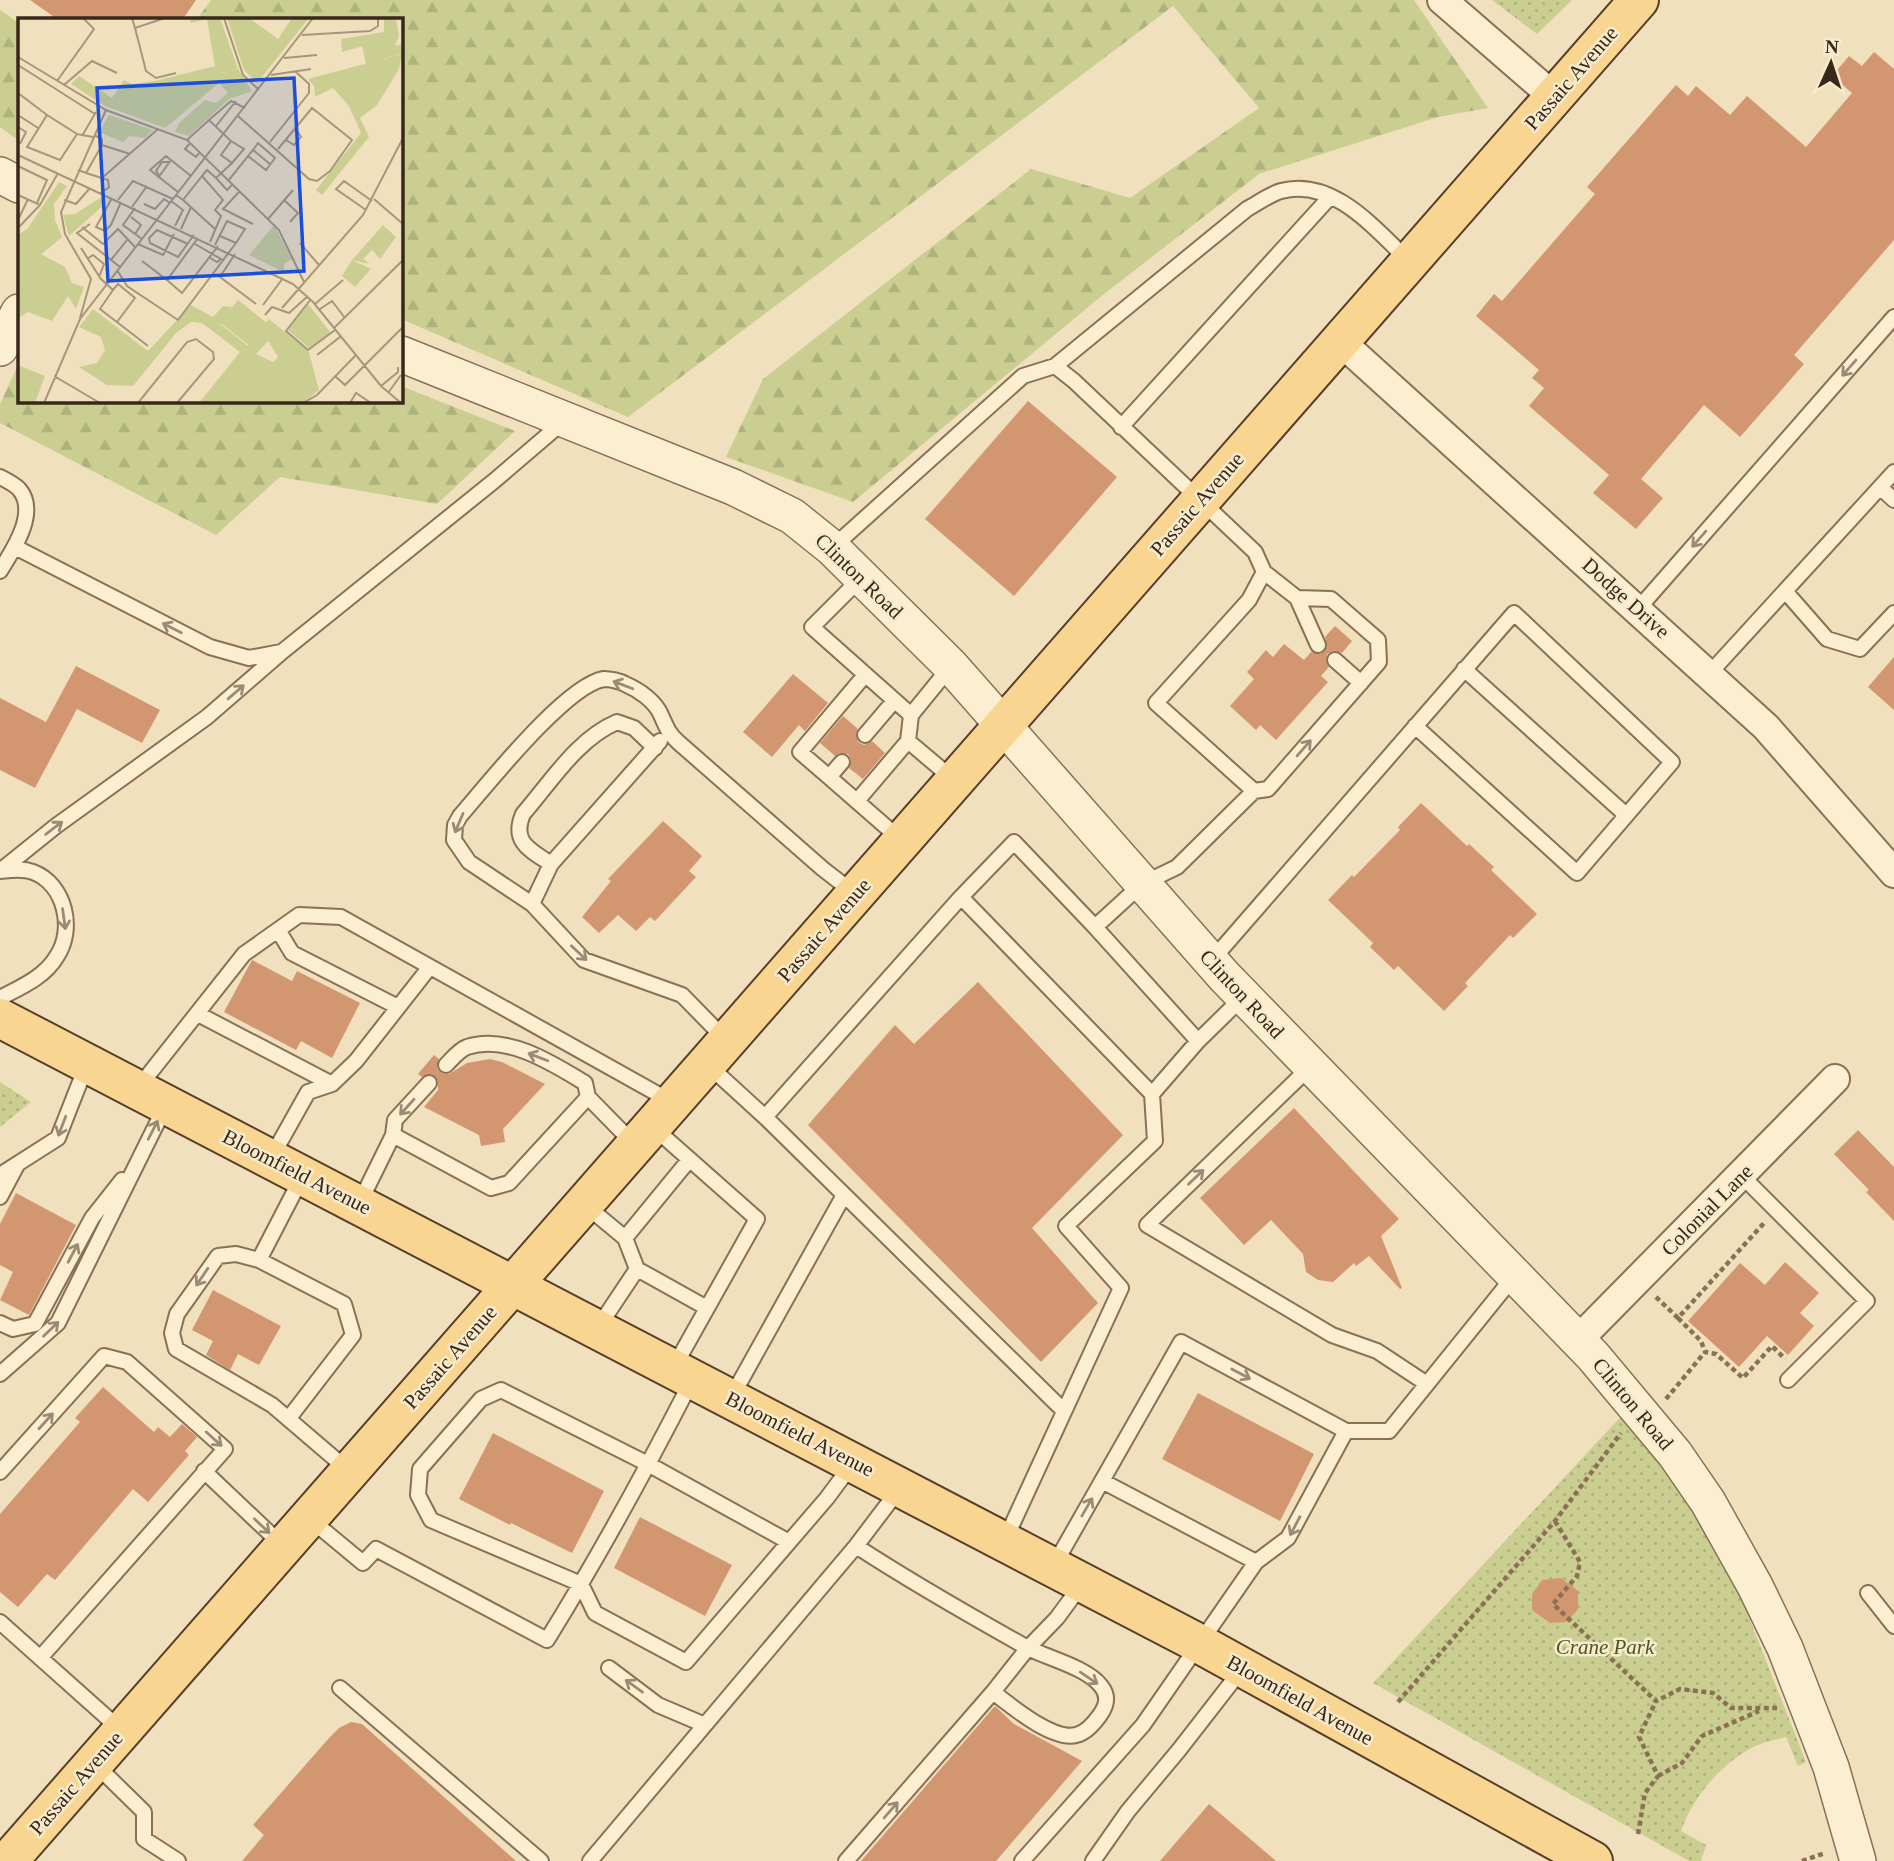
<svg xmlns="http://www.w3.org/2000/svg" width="1894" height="1861" font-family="Georgia,serif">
	<defs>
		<pattern id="grass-dots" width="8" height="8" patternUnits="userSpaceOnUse" patternTransform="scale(1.75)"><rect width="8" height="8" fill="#cacf91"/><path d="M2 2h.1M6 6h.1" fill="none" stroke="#aeb27c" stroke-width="1.8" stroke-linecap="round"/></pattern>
		<pattern id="forest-firs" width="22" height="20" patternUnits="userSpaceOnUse" patternTransform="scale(1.75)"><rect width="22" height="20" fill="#cacf91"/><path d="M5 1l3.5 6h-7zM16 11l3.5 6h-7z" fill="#aeb27c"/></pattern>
	</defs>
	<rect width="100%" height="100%" fill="#f1e0bd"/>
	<path fill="url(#grass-dots)" d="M 1492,0 L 1572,0 L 1537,34 Z
		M 0,1082 L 31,1102 L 0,1127 Z
		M 1627,1410 L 1714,1529 L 1806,1762 L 1798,1766 L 1786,1737 C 1776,1740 1764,1742 1755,1746 C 1722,1763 1693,1796 1681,1831 L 1706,1845 L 1701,1861 L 1689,1861 L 1373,1683 Z"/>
	<path fill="url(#forest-firs)" d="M 211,0 L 1414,0 L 1488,108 L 1438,117 L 1259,174 L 1104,294 L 853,502 L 726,457 L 763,379 L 1031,169 L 1130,198 L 1259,108 L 1173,6 L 628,417 L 401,319 L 401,19 L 197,19 Z
		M 0,10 L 19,23 L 19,141 L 0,127 Z
		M 19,363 L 19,401 L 401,401 L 401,386 L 515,431 L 437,504 L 280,477 L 216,535 L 0,423 L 0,404 Z"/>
	<path fill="#d29770" d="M 30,0 L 196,0 L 183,19 L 57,19 Z
		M 1874,52 L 1894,69 L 1894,240 L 1794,355 L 1804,364 L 1740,437 L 1704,405 L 1641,479 L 1663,498 L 1636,529 L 1593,493 L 1609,475 L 1529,406 L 1544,388 L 1532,378 L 1539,370 L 1476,316 L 1494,294 L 1502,301 L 1595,194 L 1587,187 L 1676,85 L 1688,96 L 1696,86 L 1730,115 L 1747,96 L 1806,147 L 1852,93 L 1832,76 L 1849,56 L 1862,66 Z
		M 1028,401 L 1117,477 L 1014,596 L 925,519 Z
		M 1335,626 L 1352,641 L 1342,653 L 1333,651 L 1327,654 L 1326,662 L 1329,667 L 1321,676 L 1328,682 L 1276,740 L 1260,725 L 1256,730 L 1230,706 L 1254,679 L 1247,672 L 1266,650 L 1273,657 L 1284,644 L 1304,660 L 1311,652 L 1321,654 L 1327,647 L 1325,637 Z
		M 1894,657 L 1894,710 L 1868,687 Z
		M 76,666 L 160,710 L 142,743 L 77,709 L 35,788 L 0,770 L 0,698 L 46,722 Z
		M 793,674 L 828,703 L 805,731 L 799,725 L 772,757 L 743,732 Z
		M 843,716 L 858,729 L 856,734 L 858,742 L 864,745 L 872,741 L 885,753 L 863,779 L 849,768 L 851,760 L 848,754 L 840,753 L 835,756 L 820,743 Z
		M 1421,803 L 1467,846 L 1469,844 L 1494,867 L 1491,870 L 1537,914 L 1513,938 L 1510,935 L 1465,983 L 1468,986 L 1444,1011 L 1398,966 L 1394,970 L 1370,947 L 1373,943 L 1328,900 L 1352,875 L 1354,877 L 1400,830 L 1398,827 Z
		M 663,821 L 702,856 L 689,871 L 696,877 L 655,921 L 650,917 L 636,931 L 618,915 L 599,933 L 582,917 L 611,881 L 608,879 Z
		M 252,960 L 292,981 L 297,971 L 360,1003 L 332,1058 L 301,1041 L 296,1050 L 224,1012 Z
		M 978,982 L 1123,1135 L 1032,1228 L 1098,1303 L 1041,1362 L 808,1125 L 895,1025 L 914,1044 Z
		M 434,1055 L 439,1059 L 437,1068 L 443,1074 L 449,1074 L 467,1063 L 490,1059 L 502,1062 L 545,1084 L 503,1129 L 505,1142 L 481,1146 L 479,1135 L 424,1107 L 438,1090 L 438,1081 L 432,1074 L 422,1077 L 418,1074 Z
		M 1294,1108 L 1399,1219 L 1381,1236 L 1402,1288 L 1400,1289 L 1369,1256 L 1356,1266 L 1354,1263 L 1333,1282 L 1318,1280 L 1306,1272 L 1303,1254 L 1271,1220 L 1244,1245 L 1200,1198 Z
		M 1858,1130 L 1894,1167 L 1894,1221 L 1866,1192 L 1869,1190 L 1834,1154 Z
		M 16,1193 L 76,1225 L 29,1315 L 0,1300 L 13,1272 L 0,1265 L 0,1224 Z
		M 1785,1262 L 1819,1293 L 1800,1313 L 1814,1326 L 1788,1355 L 1767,1336 L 1739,1367 L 1688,1321 L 1740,1263 L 1765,1285 Z
		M 213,1290 L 281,1326 L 259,1365 L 238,1354 L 230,1370 L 206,1355 L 213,1341 L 192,1330 Z
		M 103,1387 L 154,1432 L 158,1427 L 170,1437 L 182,1424 L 197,1437 L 185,1451 L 189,1455 L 148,1502 L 133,1489 L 55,1580 L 47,1574 L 18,1607 L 0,1592 L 0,1514 L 80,1422 L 75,1418 Z
		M 1198,1393 L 1314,1454 L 1280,1521 L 1162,1459 Z
		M 493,1433 L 604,1491 L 572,1553 L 511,1523 L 510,1525 L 459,1499 Z
		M 640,1517 L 732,1565 L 705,1616 L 614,1568 Z
		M 1561,1578 L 1578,1591 L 1578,1609 L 1567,1622 L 1550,1623 L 1532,1610 L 1532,1594 L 1542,1580 Z
		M 995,1706 L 1014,1724 L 1082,1761 L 996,1861 L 861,1861 Z
		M 351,1722 L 362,1724 L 516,1861 L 242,1861 L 264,1835 L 253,1825 L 329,1738 L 339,1728 Z
		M 1209,1804 L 1276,1861 L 1160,1861 Z"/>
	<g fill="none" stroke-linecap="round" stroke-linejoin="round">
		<defs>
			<path id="service" d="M 1055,366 L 1247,209 C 1258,203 1270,194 1281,191 C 1333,177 1375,229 1409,261
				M 1121,427 L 1330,197
				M 0,477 C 6,480 14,484 19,489 C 39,512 13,550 0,571
				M 1880,487 L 1894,500
				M 15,547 L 210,647 L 249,658 L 281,652
				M 833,547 L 1023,376 L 1055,366 L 1074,381 L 1255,552 L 1264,572 L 1249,600 L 1156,703 L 1254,791 L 1177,867 L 1142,884 L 1095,927 L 1014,842 L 961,897 L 1152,1094 L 1155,1141 L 1066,1226 L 1121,1288 L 1005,1540
				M 861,578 L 812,627 L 911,715 L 951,666
				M 1785,591 L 1827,639 L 1860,649 L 1894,613
				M 1297,598 L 1318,645
				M 1638,609 L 1894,317
				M 1335,660 L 1361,683
				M 1464,669 L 1626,815
				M 1709,674 L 1894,472
				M 865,735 L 894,701
				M 908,741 L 954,780
				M 842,762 L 829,777 L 900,839
				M 829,777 L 800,752 L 865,675
				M 1254,791 L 1268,789 L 1379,662 L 1378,640 L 1331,599 L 1297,598 L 1264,572
				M 857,801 L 908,741 L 911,715
				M 551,864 C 530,850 511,842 523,814 C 551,782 577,739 617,722 L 634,728 L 655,748
				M 0,871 L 56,826 L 207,717 L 283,651 L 494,481 L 563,422
				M 0,871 C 11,870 22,868 33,872 C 65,884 75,929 57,956 C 45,977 21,987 0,998
				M 532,904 L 551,864 L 660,741
				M 1095,927 L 1198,1041 L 1243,997
				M 278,930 L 292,953 L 398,1007
				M 1212,960 L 1514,613 L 1672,762 L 1577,873 L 1415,726
				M 198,1014 L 332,1084
				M 726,1040 L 682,995 L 584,960 L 532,904 L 469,862 L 454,840 L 455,825 L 460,816 C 487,785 566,685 604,679 C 610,679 620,681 625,684 C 639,690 655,701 661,715 C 666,726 668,733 678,742 L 823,869 L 854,893
				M 707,1064 L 765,1117 L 961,897
				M 446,1065 C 452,1059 459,1050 467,1047 C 507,1034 552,1063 585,1083 L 588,1097
				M 1311,1066 L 1147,1225 L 1332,1335 L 1377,1351 L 1427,1384
				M 138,1088 L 244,954 L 299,915 L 341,917 L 672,1102
				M 1152,1094 L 1198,1041
				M 765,1117 L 1064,1411
				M 653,1127 L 757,1219 L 674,1367
				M 393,1135 L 491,1188 L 509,1183 L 588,1097 L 634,1144
				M 271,1158 L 308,1092 L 332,1084 L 356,1061 L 429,968
				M 0,1175 L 58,1138 L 87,1064
				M 1741,1175 L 1867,1301 L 1788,1380
				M 0,1197 L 17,1165
				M 359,1204 L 393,1135 L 395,1120 L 429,1083
				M 584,1204 L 625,1238 L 637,1269 L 707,1308
				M 625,1238 L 689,1160
				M 259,1260 L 302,1177
				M 0,1323 L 13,1329 L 35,1324 L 92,1218 L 122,1180
				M 597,1329 L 637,1269
				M 0,1374 L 58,1323 L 166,1105
				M 731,1398 L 844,1195
				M 289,1418 L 353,1335 L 344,1304 L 259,1260 L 236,1254 L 218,1256 L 177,1314 L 172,1333 L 176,1349 L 272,1405 L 348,1470
				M 1346,1431 L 1389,1431 L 1515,1275
				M 204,1471 L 282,1545
				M 0,1472 L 104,1356 L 127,1362 L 225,1449 L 40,1658
				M 310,1519 L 363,1563 L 376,1549 L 547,1640 C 599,1556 646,1470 691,1382
				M 789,1542 L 648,1464 L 501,1390 L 481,1399 L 420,1469 L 418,1495 L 431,1520 L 581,1584 L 595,1613 L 686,1662 L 827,1498 L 853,1463
				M 856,1546 C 911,1582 969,1615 1026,1647 C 1047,1658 1086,1667 1101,1686 C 1109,1696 1107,1705 1100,1715 C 1095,1722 1086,1733 1076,1735 C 1053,1741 1011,1706 993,1692
				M 1053,1567 L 1181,1342 L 1346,1431 L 1288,1538 L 1256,1562 L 1102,1481
				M 1868,1593 L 1894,1626
				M 0,1622 L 121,1730
				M 609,1668 L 658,1705 L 705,1725
				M 340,1688 L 541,1861
				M 95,1764 L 144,1812 L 144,1839 L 178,1861
				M 590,1861 L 856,1546 L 900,1488
				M 846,1861 L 993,1692 L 1028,1648 L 1057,1618 L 1082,1584
				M 1022,1861 L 1143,1725 L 1256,1562
				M 1093,1861 L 1128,1811 L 1179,1750 L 1242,1669"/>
			<path id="minor" d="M 1442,0 L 1554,97
				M 1340,341 L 1766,727 L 1894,873
				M 1578,1340 L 1835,1079"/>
			<path id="tertiary" d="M 0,175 L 19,185
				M 0,348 L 19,312
				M 401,354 L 733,487 L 792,516 L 832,548 L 951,666 L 1224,976 L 1593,1356 L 1675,1454 L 1708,1502 L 1755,1586 L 1785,1648 L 1831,1767 L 1858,1861"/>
			<path id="primary" d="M 0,1018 L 1200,1644 L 1593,1861
				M 8,1861 L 1639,0"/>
		</defs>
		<use href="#service" stroke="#8a7055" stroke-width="18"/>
		<use href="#minor" stroke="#8a7055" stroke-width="32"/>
		<use href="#tertiary" stroke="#8a7055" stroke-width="38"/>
		<use href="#primary" stroke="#573e2a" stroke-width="42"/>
		<path stroke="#8a7055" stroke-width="4.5" stroke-dasharray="5 3.5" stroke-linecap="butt" d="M 1656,1297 L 1678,1318 L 1764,1223
			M 1678,1318 L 1701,1341 L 1705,1352 L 1716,1354 L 1743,1378 L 1772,1346 L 1785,1359
			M 1666,1399 L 1705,1352
			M 1555,1521 L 1580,1562 L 1577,1576 L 1553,1604 L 1656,1701 L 1680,1689 L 1713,1693 L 1731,1708 L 1777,1708
			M 1398,1702 L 1555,1521 L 1621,1433
			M 1658,1776 L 1682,1763 L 1702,1736 L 1759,1711
			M 1638,1834 L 1645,1793 L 1658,1776 L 1639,1737 L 1656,1701
			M 1802,1861 L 1825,1853"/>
		<use href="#service" stroke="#fbeed1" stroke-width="14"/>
		<use href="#minor" stroke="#fbeed1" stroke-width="28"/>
		<use href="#tertiary" stroke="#fbeed1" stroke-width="35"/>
		<use href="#primary" stroke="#f8d691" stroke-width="38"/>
	</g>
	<defs><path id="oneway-shaft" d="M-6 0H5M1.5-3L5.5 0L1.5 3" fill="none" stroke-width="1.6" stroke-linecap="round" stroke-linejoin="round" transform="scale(1.75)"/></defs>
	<g stroke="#9a8b76">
		<use href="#oneway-shaft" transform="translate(1849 368) rotate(131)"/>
		<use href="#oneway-shaft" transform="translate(1699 539) rotate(131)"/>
		<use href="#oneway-shaft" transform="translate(172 628) rotate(-153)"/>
		<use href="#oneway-shaft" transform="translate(623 685) rotate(-159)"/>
		<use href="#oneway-shaft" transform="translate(236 692) rotate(-41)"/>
		<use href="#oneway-shaft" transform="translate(1304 748) rotate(-49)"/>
		<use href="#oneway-shaft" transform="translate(459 823) rotate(113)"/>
		<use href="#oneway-shaft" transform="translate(54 828) rotate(-37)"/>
		<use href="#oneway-shaft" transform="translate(64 919) rotate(82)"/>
		<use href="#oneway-shaft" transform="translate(579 953) rotate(43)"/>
		<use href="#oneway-shaft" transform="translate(538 1057) rotate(-159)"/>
		<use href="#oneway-shaft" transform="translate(407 1107) rotate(132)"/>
		<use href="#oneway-shaft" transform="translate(62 1126) rotate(111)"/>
		<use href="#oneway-shaft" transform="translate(153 1130) rotate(-63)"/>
		<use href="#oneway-shaft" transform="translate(1196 1177) rotate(-44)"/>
		<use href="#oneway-shaft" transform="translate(73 1253) rotate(-62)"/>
		<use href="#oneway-shaft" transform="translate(202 1277) rotate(124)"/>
		<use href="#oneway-shaft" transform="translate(51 1329) rotate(-44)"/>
		<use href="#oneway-shaft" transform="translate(1241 1374) rotate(28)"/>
		<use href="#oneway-shaft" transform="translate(46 1421) rotate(-48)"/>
		<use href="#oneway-shaft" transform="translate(214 1439) rotate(42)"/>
		<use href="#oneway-shaft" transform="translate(1087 1507) rotate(-60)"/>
		<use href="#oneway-shaft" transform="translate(262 1526) rotate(43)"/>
		<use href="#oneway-shaft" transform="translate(1295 1526) rotate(118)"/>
		<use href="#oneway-shaft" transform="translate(1089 1678) rotate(34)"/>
		<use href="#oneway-shaft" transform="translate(634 1686) rotate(-144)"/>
		<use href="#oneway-shaft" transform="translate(891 1810) rotate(-49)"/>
	</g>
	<g text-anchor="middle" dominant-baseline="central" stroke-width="5" stroke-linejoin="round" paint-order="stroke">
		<g font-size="21" fill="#38281b" stroke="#f8ebcd">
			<text transform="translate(1571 78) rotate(-49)">Passaic Avenue</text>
			<text transform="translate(1197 504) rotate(-49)">Passaic Avenue</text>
			<text transform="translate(859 576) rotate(44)">Clinton Road</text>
			<text transform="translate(1626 598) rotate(42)">Dodge Drive</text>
			<text transform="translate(824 930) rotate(-49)">Passaic Avenue</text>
			<text transform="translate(1242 994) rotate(47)">Clinton Road</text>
			<text transform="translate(297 1172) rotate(27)">Bloomfield Avenue</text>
			<text transform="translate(1707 1210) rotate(-45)">Colonial Lane</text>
			<text transform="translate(450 1357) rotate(-49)">Passaic Avenue</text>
			<text transform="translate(1633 1404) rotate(50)">Clinton Road</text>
			<text transform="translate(800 1434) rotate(27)">Bloomfield Avenue</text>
			<text transform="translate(1300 1700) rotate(29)">Bloomfield Avenue</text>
			<text transform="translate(76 1783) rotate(-49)">Passaic Avenue</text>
		</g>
		<g font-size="21" font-style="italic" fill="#4a5620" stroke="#f8ebcd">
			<text x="1605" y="1647">Crane Park</text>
		</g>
	</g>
	<g transform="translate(18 18)">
		<rect width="385" height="385" fill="#f1e0bd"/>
		<path d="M 172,0 L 202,0 L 220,51 L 204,55 L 197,48 L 189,1 L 173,5 ZM 209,0 L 231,0 L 260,21 L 274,0 L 291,0 L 239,65 L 226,52 ZM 381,18 L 377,28 L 385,26 L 385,35 L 348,46 L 344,28 ZM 82,180 L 89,184 L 51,218 L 45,197 L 57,196 ZM 37,202 L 44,219 L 0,256 L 0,236 ZM 256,207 L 274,241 L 266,246 L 266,254 L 231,237 ZM 334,242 L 353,251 L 337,269 L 324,258 Z" fill="#cacf91"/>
		<path d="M 366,0 L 378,0 L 381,18 L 324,34 L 323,21 L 366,14 ZM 384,36 L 381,51 L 359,87 L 342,100 L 351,119 L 304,177 L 298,172 L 343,115 L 331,88 L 315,70 L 297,79 L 296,68 L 290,61 ZM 197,48 L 204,55 L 220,51 L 234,73 L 211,81 L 171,118 L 157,114 L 161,105 L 187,82 L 198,85 L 210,75 L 201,65 L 147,110 L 87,88 L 53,66 L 61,58 L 94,80 L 106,62 L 114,66 L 137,63 ZM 91,97 L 135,112 L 127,120 L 111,118 L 105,124 L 81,114 ZM 41,164 L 49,168 L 36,186 L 37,202 L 0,236 L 0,217 L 10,210 ZM 365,207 L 378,219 L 362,241 L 354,232 L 345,241 L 352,246 L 334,242 ZM 23,236 L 47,249 L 54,265 L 66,269 L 58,291 L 50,278 L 34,303 L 10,294 L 0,300 L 0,256 ZM 173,287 L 195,299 L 205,288 L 214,289 L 202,306 L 230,328 L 251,301 L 291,334 L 301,372 L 285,385 L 181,385 L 222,334 L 184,305 L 173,304 L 158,315 L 115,368 L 89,367 L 61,349 L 79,345 L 87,332 L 83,319 L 61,309 L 75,291 L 130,333 ZM 250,323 L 260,339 L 255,344 L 238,336 ZM 0,347 L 27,358 L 17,385 L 0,385 Z" fill="#cacf91" fill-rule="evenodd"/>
		<path d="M 220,282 L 254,309 L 236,331 L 202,305 ZM 290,286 L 313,315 L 291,330 L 270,312 Z" fill="#cacf91"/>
		<path fill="none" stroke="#a7967c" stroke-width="2" d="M 114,0 L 117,10 L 147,0M 206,0 L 225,57 L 241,72M 117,10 L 128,53 L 138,60 L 158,55M 284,17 L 352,13 L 360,8 L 360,0M 0,39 L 88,92 L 169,122 L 261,212 L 286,264M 266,40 L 299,37M 0,47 L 77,96M 253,57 L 293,51M 39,63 L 76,11 L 65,0M 46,67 L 74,43 L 99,55M 0,75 L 29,97 L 9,129 L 42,142 L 59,116 L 75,119M 0,97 L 20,110M 29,97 L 59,116M 220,98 L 291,161 L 299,163 L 312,153 L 334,122 L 294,90 L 260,131M 191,102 L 213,83 L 227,90M 198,108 L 218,83M 0,109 L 8,114 L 2,126M 76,117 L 84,121 L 84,127 L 112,136M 64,118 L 78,94M 169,122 L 191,102 L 213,123 L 203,137 L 214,145 L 198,160 L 189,152 L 184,158 L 205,182 L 197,192 L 203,198 L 192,224M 268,122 L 276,127 L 283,119 L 277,110M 213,123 L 226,131 L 214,145M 252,124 L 291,75 L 291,66 L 278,54M 172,125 L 167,131 L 178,139 L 182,134M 235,132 L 252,146M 0,137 L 275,266 L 295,284 L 363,368 L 383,385M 0,148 L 29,162 L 19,185M 60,152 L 68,155 L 84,127M 68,155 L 90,162 L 91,169 L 83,175M 141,157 L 138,153 L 144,144 L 151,144M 84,160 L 140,111M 140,160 L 153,142M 198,160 L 209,172 L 214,167M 210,163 L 235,132 L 240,125 L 257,140 L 248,152 L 230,138M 160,174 L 132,152 L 148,138 L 173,158M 221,174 L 205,191 L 235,206M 0,177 L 22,187 L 40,155M 158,177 L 165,182 L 184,158M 94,180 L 78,209 L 87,213 L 93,207 L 103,184M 356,181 L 385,206M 46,182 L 58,186 L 72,170M 100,182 L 115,163 L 155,181M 165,182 L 197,211M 266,182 L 280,195 L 272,204M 153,183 L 165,192 L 157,208M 126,186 L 137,191 L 146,181 L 152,185M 114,189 L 129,168M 117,190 L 105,207 L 124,221M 348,192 L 318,171 L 326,163 L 354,183M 113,199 L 123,207 L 117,216M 250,201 L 275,172M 0,202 L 10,181M 72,206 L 59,215 L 102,249M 64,209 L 85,226 L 100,211 L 117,229M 0,210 L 22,187M 163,211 L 173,189M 282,225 L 301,247M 120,226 L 145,237 L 156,216M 170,226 L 139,212 L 131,220 L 132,225 L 160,239 L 173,221 L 176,217M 177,226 L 203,241 L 199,244 L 192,240M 197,227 L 209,203 L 227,211 L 218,225 L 202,218M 63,230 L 83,261 L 95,272 L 82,291 L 130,328M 217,236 L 202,259 L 238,286M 69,241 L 75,237 L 86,246 L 81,259M 93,242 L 109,222M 124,243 L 149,262 L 180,220M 99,252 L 109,268 L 160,302 L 218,225M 149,262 L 164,275 L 200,228M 95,272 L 100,266 L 117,280 L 99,304M 293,281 L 268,313 L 290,332 L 317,312M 297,286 L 325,262M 245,287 L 265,260M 264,290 L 345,197 L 385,120M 302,291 L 314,283 L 327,300M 247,297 L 254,289 L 271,295 L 290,278M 62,300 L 73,261 L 47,216 L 43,194 L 88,92M 316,310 L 385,242M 299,337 L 322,319M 36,358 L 82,385M 317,358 L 327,367 L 385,309M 363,368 L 380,354 L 380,349M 370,375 L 383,357M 26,385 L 62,301 L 295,0M 120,385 L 169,324 L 178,321 L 195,334 L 196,341 L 159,385M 285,385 L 299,377 L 337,338M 332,385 L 338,375 L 353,385"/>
		<path fill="#1d4ed8" fill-opacity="0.15" stroke="#1d4ed8" stroke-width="3.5" d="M 276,60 L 286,253 L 90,263 L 79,70 Z"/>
		<rect width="385" height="385" fill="none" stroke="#38281b" stroke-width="3.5"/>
	</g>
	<g transform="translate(1831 63) rotate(3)" stroke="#f8ebcd" stroke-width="5" paint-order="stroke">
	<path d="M0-5L12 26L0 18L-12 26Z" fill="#38281b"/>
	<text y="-10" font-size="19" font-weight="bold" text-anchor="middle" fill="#38281b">N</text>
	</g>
</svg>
